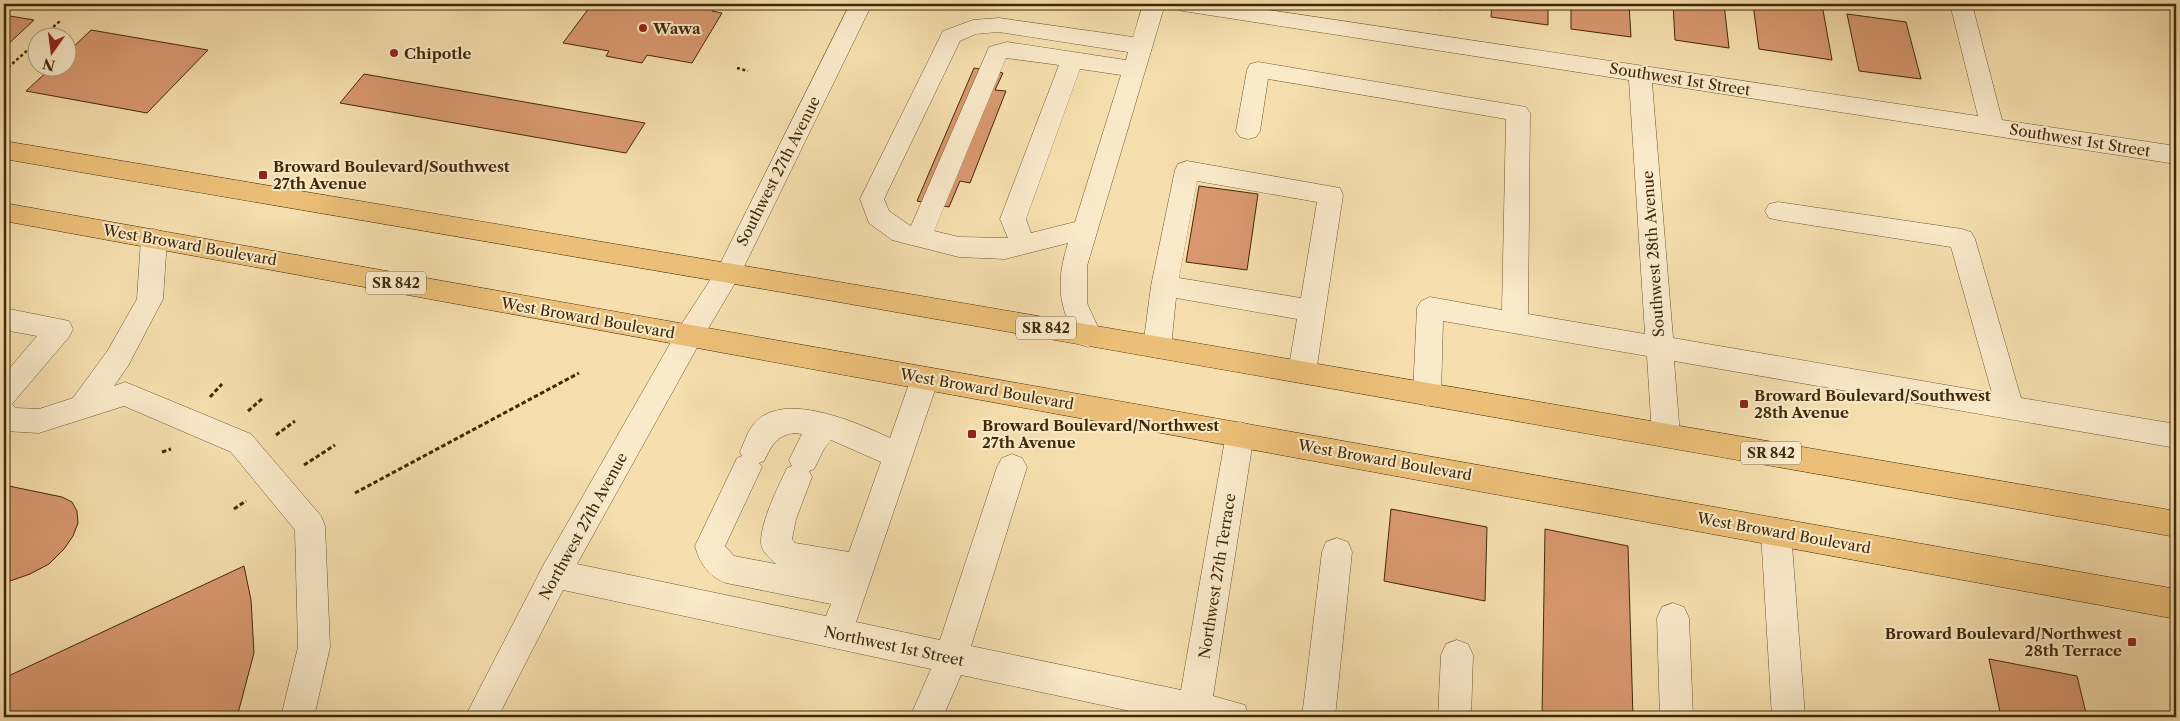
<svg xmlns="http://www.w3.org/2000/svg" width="2180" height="721" font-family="'Libre Caslon Text',serif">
	<rect width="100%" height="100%" fill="#f6deae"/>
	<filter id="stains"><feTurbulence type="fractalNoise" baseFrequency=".004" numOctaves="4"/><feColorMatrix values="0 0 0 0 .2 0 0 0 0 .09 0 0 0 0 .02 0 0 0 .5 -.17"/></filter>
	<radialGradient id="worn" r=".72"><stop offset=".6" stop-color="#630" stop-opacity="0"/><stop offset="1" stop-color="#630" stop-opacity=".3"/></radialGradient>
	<path fill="#d99870" stroke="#412906" d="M 592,4 L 716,4 L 712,11 L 722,13 L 692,63 L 647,55 L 642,63 L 606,56 L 609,51 L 563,43 Z
		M 1400,4 L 1441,4 L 1441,10 Z
		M 1492,4 L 1548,4 L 1548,25 L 1491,17 Z
		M 1571,4 L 1629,4 L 1631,37 L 1571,29 Z
		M 1673,4 L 1724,4 L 1729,48 L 1675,40 Z
		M 1753,4 L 1781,4 L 1823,10 L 1832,60 L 1759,49 Z
		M 1847,14 L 1906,22 L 1921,79 L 1859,71 Z
		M 4,15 L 34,20 L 4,48 Z
		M 91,30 L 208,50 L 147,113 L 26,91 L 51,68 L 68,68 L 68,52 Z
		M 974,68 L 1003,73 L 995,90 L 1006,91 L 970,183 L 960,181 L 949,207 L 917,201 Z
		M 364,74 L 645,123 L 626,153 L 340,103 Z
		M 1199,186 L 1258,194 L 1247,270 L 1186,262 Z
		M 4,485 L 62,497 L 72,502 L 77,511 L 78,523 L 73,536 L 64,549 L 49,564 L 30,574 L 10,581 L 4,581 Z
		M 1391,509 L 1487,527 L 1485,601 L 1384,581 Z
		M 1545,529 L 1628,546 L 1633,717 L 1542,717 Z
		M 244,566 L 251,600 L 254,653 L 237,717 L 4,717 L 4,678 Z
		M 1989,659 L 2077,676 L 2087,717 L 2001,717 Z"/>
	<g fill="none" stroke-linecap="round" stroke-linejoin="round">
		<defs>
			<path id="minor" d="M 850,4 L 872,4 L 741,273 L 699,344 L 577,564 L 826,616 L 831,604 L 726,583 C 708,576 700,564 695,546 L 737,458 L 742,456 L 740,452 C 744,443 747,432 754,424 C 782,389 858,423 890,438 L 911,378 L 915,370 L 925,367 L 935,370 L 939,378 L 856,622 L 940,640 L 997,467 L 1002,458 L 1012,454 L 1022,458 L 1027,467 L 971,646 L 1181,690 L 1226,434 L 1230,425 L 1240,422 L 1250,425 L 1254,434 L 1213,696 L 1245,705 L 1249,717 L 1158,717 L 961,675 L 943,717 L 910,717 L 931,669 L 563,590 L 498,717 L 465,717 L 544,564 L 679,328 L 718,268 ZM 794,433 L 802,434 L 789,460 L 792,466 L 787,468 C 778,487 761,521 761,542 C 761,551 770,558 776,564 L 734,556 L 725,546 L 762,467 L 759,463 L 764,461 C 772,445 776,436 794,433 ZM 831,440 L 881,462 L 849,552 L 795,543 L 792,539 L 796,519 L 812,477 L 809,471 L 814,469 L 824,449 Z
				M 1143,4 L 1165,4 L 1087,266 L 1087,303 L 1102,336 L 1098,344 L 1088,347 L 1078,344 C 1059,305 1055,285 1068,243 L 1005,259 L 959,257 L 892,240 L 869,223 L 860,199 L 943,31 L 973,20 L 999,18 L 1133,37 ZM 999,32 L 1128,52 L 1126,60 L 1007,42 L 989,47 L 911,226 L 909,225 L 889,211 L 884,199 L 960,41 L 976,34 ZM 1006,58 L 1059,65 L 1000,219 L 1008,238 L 959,237 L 934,231 ZM 1080,69 L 1121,75 L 1075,222 L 1031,233 L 1026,219 Z
				M 1172,4 L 1229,4 L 1978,116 L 1950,4 L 1972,4 L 2002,120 L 2176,146 L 2176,164 L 1652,83 L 1673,338 L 1992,393 L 1951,247 L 1778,220 L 1769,218 L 1765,211 L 1769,204 L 1778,202 L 1962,229 L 1971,232 L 1975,239 L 2021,398 L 2176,424 L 2176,448 L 1674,361 L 1680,435 L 1676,444 L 1666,447 L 1656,444 L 1652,435 L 1647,356 L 1443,321 L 1441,394 L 1437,402 L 1427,406 L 1417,402 L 1413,394 L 1417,308 L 1421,301 L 1430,297 L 1502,310 L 1506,119 L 1268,79 L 1260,131 L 1256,137 L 1248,139 L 1240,137 L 1236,131 L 1247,70 L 1250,64 L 1258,62 L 1526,107 L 1530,113 L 1528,314 L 1645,334 L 1629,80 L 1183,11 L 1175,9 Z
				M 1187,161 L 1340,188 L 1343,195 L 1316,372 L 1312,380 L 1302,383 L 1292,380 L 1288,372 L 1297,319 L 1176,298 L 1171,347 L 1167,355 L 1157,358 L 1147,355 L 1143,347 L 1151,286 L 1175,170 L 1178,164 ZM 1197,181 L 1317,202 L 1301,298 L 1179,278 Z
				M 154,229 L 163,232 L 167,239 L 163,299 L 128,366 L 114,386 L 125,382 L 135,386 L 251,434 L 321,516 L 325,526 L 330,647 L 314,717 L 281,717 L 298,647 L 295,530 L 231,452 L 124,406 L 39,433 L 4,431 L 4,375 L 37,336 L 4,330 L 4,308 L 69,321 L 73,329 L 69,337 L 12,404 L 16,408 L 39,409 L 73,398 L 108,350 L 137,299 L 141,239 L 145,232 Z
				M 1776,518 L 1787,522 L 1791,532 L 1805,717 L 1772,717 L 1761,532 L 1765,522 Z
				M 1337,538 L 1348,542 L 1352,552 L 1335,717 L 1302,717 L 1322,552 L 1326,542 Z
				M 1673,603 L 1684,607 L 1689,618 L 1693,717 L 1660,717 L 1657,618 L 1662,607 Z
				M 1457,640 L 1468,644 L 1473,655 L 1471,717 L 1438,717 L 1441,655 L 1446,644 Z"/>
			<path id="major" d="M 4,141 L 816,278 L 2176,511 L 2176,537 L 816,298 L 4,159 Z
				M 4,203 L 2176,589 L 2176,619 L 4,221 Z"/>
		</defs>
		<use href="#minor" stroke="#6e5630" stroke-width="1"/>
		<use href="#major" stroke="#412906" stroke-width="1"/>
		<path stroke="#412906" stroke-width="2.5" stroke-dasharray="3 2.5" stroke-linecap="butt" d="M 41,38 L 60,21
			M 737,68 L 748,71
			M 4,71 L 38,41"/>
		<path stroke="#412906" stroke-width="3" stroke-dasharray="4.5 2.5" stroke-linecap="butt" d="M 210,397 L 222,384
			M 248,411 L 263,398
			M 276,435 L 295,421
			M 162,452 L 171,449
			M 304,465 L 335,445
			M 355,493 L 579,373
			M 234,509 L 246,501"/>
		<use href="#minor" fill="#f9eaca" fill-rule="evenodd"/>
		<use href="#major" fill="#ebbf77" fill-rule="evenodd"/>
	</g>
	<g fill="#8f2418" stroke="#f9eaca" stroke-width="2">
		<circle cx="643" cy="28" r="5"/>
		<circle cx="394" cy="53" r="5"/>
		<rect x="258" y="170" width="10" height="10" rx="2.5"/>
		<rect x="1739" y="399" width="10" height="10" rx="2.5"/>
		<rect x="967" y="429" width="10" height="10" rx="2.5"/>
		<rect x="2127" y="637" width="10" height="10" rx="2.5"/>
	</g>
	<g text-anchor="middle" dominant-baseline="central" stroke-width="4" stroke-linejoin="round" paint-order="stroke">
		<g fill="#f9eaca" stroke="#786341" stroke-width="1">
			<rect x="366" y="271.5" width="60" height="23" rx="4"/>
			<rect x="1016" y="316.5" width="60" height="23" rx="4"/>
			<rect x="1741" y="441.5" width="60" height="23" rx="4"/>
		</g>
		<g font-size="14" font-weight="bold" fill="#412906">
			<text x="396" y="283">SR 842</text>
			<text x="1046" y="328">SR 842</text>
			<text x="1771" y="453">SR 842</text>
		</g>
		<g font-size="15" font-weight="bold" fill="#412906" stroke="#f9eaca" text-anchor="start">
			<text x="653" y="28">Wawa</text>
			<text x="404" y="53">Chipotle</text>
			<text x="273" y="166">Broward Boulevard/Southwest<tspan x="273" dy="17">27th Avenue</tspan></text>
			<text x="1754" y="395">Broward Boulevard/Southwest<tspan x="1754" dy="17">28th Avenue</tspan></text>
			<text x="982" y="425">Broward Boulevard/Northwest<tspan x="982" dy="17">27th Avenue</tspan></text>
			<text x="2122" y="633" text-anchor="end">Broward Boulevard/Northwest<tspan x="2122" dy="17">28th Terrace</tspan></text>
		</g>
		<g font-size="15" fill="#412906" stroke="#f9eaca">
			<text transform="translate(1680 79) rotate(9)">Southwest 1st Street</text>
			<text transform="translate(2080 140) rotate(9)">Southwest 1st Street</text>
			<text transform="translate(778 171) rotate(-63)">Southwest 27th Avenue</text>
			<text transform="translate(190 245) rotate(10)">West Broward Boulevard</text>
			<text transform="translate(1653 254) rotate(-94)">Southwest 28th Avenue</text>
			<text transform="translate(588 318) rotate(10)">West Broward Boulevard</text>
			<text transform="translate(987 389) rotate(10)">West Broward Boulevard</text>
			<text transform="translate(1385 460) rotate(10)">West Broward Boulevard</text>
			<text transform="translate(583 526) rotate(-61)">Northwest 27th Avenue</text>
			<text transform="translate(1784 533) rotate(10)">West Broward Boulevard</text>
			<text transform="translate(1217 576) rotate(-81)">Northwest 27th Terrace</text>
			<text transform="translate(894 646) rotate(12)">Northwest 1st Street</text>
		</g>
	</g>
	<rect width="2180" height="721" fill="none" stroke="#f6deae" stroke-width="20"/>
	<rect x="5" y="5" width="2170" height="711" fill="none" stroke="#412906" stroke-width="2.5"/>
	<rect x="10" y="10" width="2160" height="701" fill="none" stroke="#412906"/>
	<g transform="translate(52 52) rotate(194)"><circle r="24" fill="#f9eaca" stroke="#af9d7c"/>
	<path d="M0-4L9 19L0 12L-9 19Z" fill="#8f2418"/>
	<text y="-8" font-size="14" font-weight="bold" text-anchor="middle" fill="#412906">N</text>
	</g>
	<rect width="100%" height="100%" filter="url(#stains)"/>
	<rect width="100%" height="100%" fill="url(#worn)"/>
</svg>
